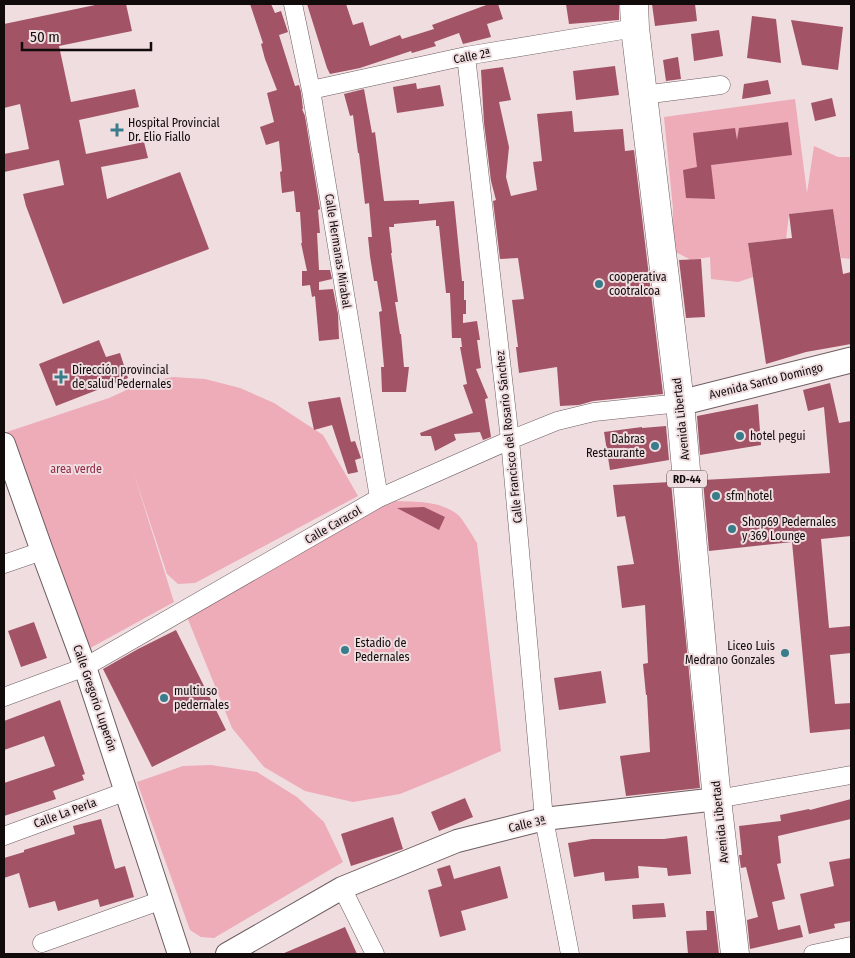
<svg xmlns="http://www.w3.org/2000/svg" width="855" height="958" font-family="'Fira Sans Condensed',sans-serif">
	<rect width="100%" height="100%" fill="#efdde0"/>
	<path fill="#eeabb8" d="M 795,99 L 807,193 L 814,146 L 838,157 L 851,157 L 851,259 L 841,258 L 833,209 L 789,214 L 786,239 L 748,243 L 753,277 L 738,282 L 711,279 L 710,257 L 691,260 L 672,250 L 673,209 L 664,117 Z
		M 173,377 L 205,379 L 240,388 L 274,403 L 323,435 L 358,496 L 195,583 L 178,584 L 167,574 L 133,471 L 174,602 L 83,652 L 7,432 L 109,398 L 142,383 Z
		M 385,501 C 409,502 437,499 457,514 C 463,519 472,535 477,543 L 501,751 L 449,774 L 400,794 L 353,802 L 305,791 L 264,767 L 232,728 L 185,612 Z
		M 211,765 L 257,772 L 297,797 L 324,822 L 343,862 L 214,938 L 201,937 L 190,930 L 137,782 L 183,766 Z"/>
	<path fill="#a25365" d="M 100,4 L 126,4 L 132,31 L 59,46 L 71,102 L 135,89 L 139,107 L 79,120 L 86,154 L 144,142 L 148,158 L 101,167 L 107,199 L 180,172 L 209,249 L 63,304 L 26,206 L 23,194 L 64,185 L 59,160 L 4,172 L 4,154 L 29,149 L 20,104 L 4,108 L 4,24 Z
		M 250,4 L 271,4 L 275,13 L 281,11 L 288,32 L 279,35 L 295,86 L 299,85 L 301,92 L 303,109 L 302,109 L 305,116 L 320,209 L 318,210 L 320,233 L 317,233 L 319,270 L 330,270 L 332,279 L 319,282 L 319,290 L 333,289 L 338,314 L 339,339 L 319,341 L 315,296 L 312,297 L 310,285 L 302,286 L 302,271 L 307,271 L 301,243 L 302,243 L 300,212 L 296,212 L 294,191 L 282,193 L 280,172 L 282,171 L 279,141 L 266,145 L 260,127 L 274,122 L 267,93 L 277,90 L 265,59 L 261,44 L 263,43 Z
		M 307,4 L 346,4 L 353,25 L 363,22 L 370,46 L 400,35 L 402,39 L 434,29 L 432,25 L 489,4 L 498,4 L 503,19 L 487,24 L 491,37 L 463,44 L 459,33 L 434,42 L 436,46 L 412,53 L 411,51 L 360,68 L 330,74 L 327,68 Z
		M 566,4 L 619,4 L 619,20 L 569,24 Z
		M 652,4 L 695,4 L 697,21 L 655,26 Z
		M 752,16 L 776,19 L 781,63 L 747,58 Z
		M 791,20 L 843,27 L 838,70 L 802,65 Z
		M 719,30 L 723,56 L 694,61 L 691,34 Z
		M 678,57 L 681,79 L 666,81 L 663,60 Z
		M 615,66 L 619,95 L 576,100 L 573,71 Z
		M 503,67 L 511,100 L 499,102 L 509,147 L 506,177 L 511,196 L 537,190 L 533,162 L 542,161 L 537,114 L 572,111 L 574,132 L 623,129 L 625,151 L 634,150 L 663,394 L 593,401 L 579,405 L 560,406 L 557,367 L 519,373 L 516,347 L 518,347 L 512,300 L 524,299 L 518,258 L 500,259 L 493,201 L 496,200 L 491,181 L 484,123 L 481,70 Z
		M 768,80 L 771,94 L 742,99 L 744,84 Z
		M 416,83 L 417,89 L 440,85 L 444,106 L 397,113 L 393,87 Z
		M 364,89 L 372,133 L 375,132 L 384,201 L 419,200 L 419,204 L 454,201 L 462,281 L 464,281 L 464,300 L 466,300 L 466,314 L 463,314 L 463,323 L 477,321 L 480,340 L 477,340 L 481,368 L 476,369 L 488,398 L 485,399 L 491,437 L 483,440 L 480,432 L 454,434 L 456,440 L 435,451 L 431,436 L 421,436 L 420,433 L 473,413 L 463,385 L 467,384 L 460,347 L 462,347 L 461,338 L 452,338 L 450,293 L 446,293 L 439,226 L 436,226 L 436,220 L 394,224 L 394,227 L 389,227 L 392,253 L 391,253 L 398,302 L 395,302 L 400,334 L 401,334 L 404,367 L 409,367 L 406,392 L 382,392 L 381,367 L 384,367 L 380,322 L 379,312 L 382,311 L 377,281 L 374,281 L 370,256 L 368,237 L 372,237 L 369,203 L 365,204 L 359,153 L 358,153 L 353,115 L 350,116 L 344,94 Z
		M 832,98 L 836,116 L 815,121 L 811,103 Z
		M 788,122 L 792,155 L 711,165 L 715,199 L 686,198 L 683,170 L 697,167 L 693,133 L 735,128 L 737,140 L 739,128 Z
		M 833,209 L 843,274 L 851,272 L 851,344 L 806,352 L 766,364 L 748,243 L 792,238 L 789,214 Z
		M 701,259 L 705,317 L 686,318 L 679,260 Z
		M 99,340 L 106,357 L 120,353 L 128,378 L 56,406 L 39,364 Z
		M 830,383 L 839,423 L 851,421 L 851,536 L 821,539 L 829,628 L 851,626 L 851,653 L 830,655 L 835,704 L 851,703 L 851,729 L 810,733 L 792,542 L 709,551 L 703,480 L 830,473 L 824,407 L 808,411 L 803,390 Z
		M 340,397 L 351,442 L 355,441 L 361,458 L 355,460 L 358,472 L 348,474 L 332,425 L 314,430 L 308,402 Z
		M 758,404 L 761,445 L 700,455 L 697,416 Z
		M 666,426 L 669,460 L 610,470 L 604,432 L 642,427 L 642,428 Z
		M 671,482 L 700,788 L 626,796 L 620,756 L 650,752 L 647,695 L 646,695 L 643,664 L 648,663 L 645,605 L 622,608 L 617,566 L 634,564 L 625,516 L 617,517 L 613,485 Z
		M 424,507 L 445,517 L 439,530 L 397,508 Z
		M 34,622 L 47,658 L 21,667 L 8,631 Z
		M 176,630 L 226,730 L 152,767 L 103,669 L 138,649 Z
		M 601,671 L 606,703 L 559,710 L 554,678 Z
		M 60,700 L 85,774 L 82,775 L 84,780 L 53,791 L 56,799 L 4,816 L 4,783 L 55,766 L 44,736 L 4,750 L 4,721 Z
		M 465,798 L 473,817 L 439,831 L 431,812 Z
		M 851,799 L 851,819 L 778,836 L 781,863 L 777,864 L 785,899 L 772,902 L 778,930 L 800,925 L 803,937 L 750,949 L 747,920 L 758,917 L 746,867 L 741,868 L 739,855 L 742,855 L 739,826 L 781,821 L 780,815 L 809,809 L 810,810 Z
		M 393,817 L 403,849 L 351,866 L 341,834 Z
		M 101,819 L 115,869 L 125,866 L 134,897 L 100,907 L 98,899 L 58,911 L 55,901 L 29,908 L 19,873 L 4,878 L 4,858 L 24,852 L 24,850 L 75,834 L 73,826 Z
		M 687,836 L 691,874 L 668,876 L 667,868 L 638,866 L 639,878 L 605,881 L 604,872 L 574,877 L 568,843 L 592,839 L 664,839 Z
		M 851,858 L 851,921 L 834,924 L 835,928 L 809,934 L 800,894 L 834,886 L 829,862 Z
		M 450,865 L 454,879 L 500,866 L 508,898 L 461,911 L 466,930 L 440,937 L 428,890 L 442,886 L 437,869 Z
		M 664,903 L 666,917 L 633,919 L 632,905 Z
		M 706,911 L 714,911 L 719,954 L 688,954 L 686,931 L 707,930 Z
		M 345,927 L 357,954 L 282,954 Z"/>
	<g fill="none" stroke-linecap="round" stroke-linejoin="round">
		<defs>
			<path id="minor" d="M 293,4 L 311,90 L 379,498
				M 466,56 L 510,440 L 544,819 L 570,954
				M 311,90 L 466,56 L 635,28
				M 643,95 L 721,85
				M 4,564 L 42,551
				M 4,697 L 85,667 L 379,498 L 510,440 L 557,421 L 594,412 L 680,403
				M 717,799 L 851,775
				M 4,836 L 127,791
				M 342,888 L 375,954
				M 42,943 L 162,900
				M 813,954 L 851,946"/>
			<path id="tertiary" d="M 4,444 L 42,551 L 85,667 L 179,954
				M 227,954 L 342,888 L 457,841 L 544,819 L 717,799"/>
			<path id="secondary" d="M 680,403 L 851,360"/>
			<path id="primary" d="M 634,4 L 635,28 L 680,403 L 702,647 L 717,799 L 735,954"/>
		</defs>
		<use href="#minor" stroke="#6d5d60" stroke-width="19"/>
		<use href="#tertiary" stroke="#6d5d60" stroke-width="24"/>
		<use href="#secondary" stroke="#6d5d60" stroke-width="27"/>
		<use href="#primary" stroke="#6d5d60" stroke-width="29"/>
		<use href="#minor" stroke="#fff" stroke-width="18"/>
		<use href="#tertiary" stroke="#fff" stroke-width="22"/>
		<use href="#secondary" stroke="#fff" stroke-width="25"/>
		<use href="#primary" stroke="#fff" stroke-width="28"/>
	</g>
	<g fill="#397c8c" stroke="#efdde0" stroke-width="2">
		<path d="M114.5 122.5h5v5h5v5h-5v5h-5v-5h-5v-5h5z"/>
		<circle cx="599" cy="284" r="5"/>
		<path d="M58.5 369.5h5v5h5v5h-5v5h-5v-5h-5v-5h5z"/>
		<circle cx="740" cy="436" r="5"/>
		<circle cx="655" cy="446" r="5"/>
		<circle cx="716" cy="496" r="5"/>
		<circle cx="732" cy="529" r="5"/>
		<circle cx="345" cy="650" r="5"/>
		<circle cx="785" cy="653" r="5"/>
		<circle cx="164" cy="698" r="5"/>
	</g>
	<g text-anchor="middle" dominant-baseline="central" stroke-width="4" stroke-linejoin="round" paint-order="stroke">
		<rect fill="#efdde0" stroke="#544a4c" stroke-width="1" x="667" y="470.5" width="40" height="17" rx="4"/>
		<g font-size="11" font-weight="bold" fill="#110b0c">
			<text x="687" y="479">RD-44</text>
		</g>
		<g font-size="12" fill="#110b0c" stroke="#efdde0">
			<text transform="translate(472 56) rotate(-11)">Calle 2ª</text>
			<text transform="translate(338 251) rotate(81)">Calle Hermanas Mirabal</text>
			<text transform="translate(766 381) rotate(-14)">Avenida Santo Domingo</text>
			<text transform="translate(681 419) rotate(-96)">Avenida Libertad</text>
			<text transform="translate(509 437) rotate(-96)">Calle Francisco del Rosario Sánchez</text>
			<text transform="translate(333 525) rotate(-30)">Calle Caracol</text>
			<text transform="translate(95 698) rotate(71)">Calle Gregorio Luperón</text>
			<text transform="translate(65 813) rotate(-20)">Calle La Perla</text>
			<text transform="translate(720 822) rotate(-96)">Avenida Libertad</text>
			<text transform="translate(527 824) rotate(-13)">Calle 3ª</text>
		</g>
		<g font-size="12" fill="#110b0c" stroke="#efdde0" text-anchor="start">
			<text x="128" y="123">Hospital Provincial<tspan x="128" dy="14">Dr. Elio Fiallo</tspan></text>
			<text x="609" y="277">cooperativa<tspan x="609" dy="14">cootralcoa</tspan></text>
			<text x="72" y="370">Dirección provincial<tspan x="72" dy="14">de salud Pedernales</tspan></text>
			<text x="750" y="436">hotel pegui</text>
			<text x="645" y="439" text-anchor="end">Dabras<tspan x="645" dy="14">Restaurante</tspan></text>
			<text x="726" y="496">sfm hotel</text>
			<text x="742" y="522">Shop69 Pedernales<tspan x="742" dy="14">y 369 Lounge</tspan></text>
			<text x="355" y="643">Estadio de<tspan x="355" dy="14">Pedernales</tspan></text>
			<text x="775" y="646" text-anchor="end">Liceo Luis<tspan x="775" dy="14">Medrano Gonzales</tspan></text>
			<text x="174" y="691">multiuso<tspan x="174" dy="14">pedernales</tspan></text>
		</g>
		<g font-size="12" fill="#902c4a" stroke="#efdde0">
			<text x="76" y="469">area verde</text>
		</g>
	</g>
	<rect width="855" height="958" fill="none" stroke="#110b0c" stroke-width="10"/>
	<path d="M22 42v8h129v-8" fill="none" stroke="#110b0c" stroke-width="2.5"/>
	<text x="30" y="42" font-size="15" fill="#110b0c" stroke="#efdde0" stroke-width="4" paint-order="stroke">50 m</text>
</svg>
